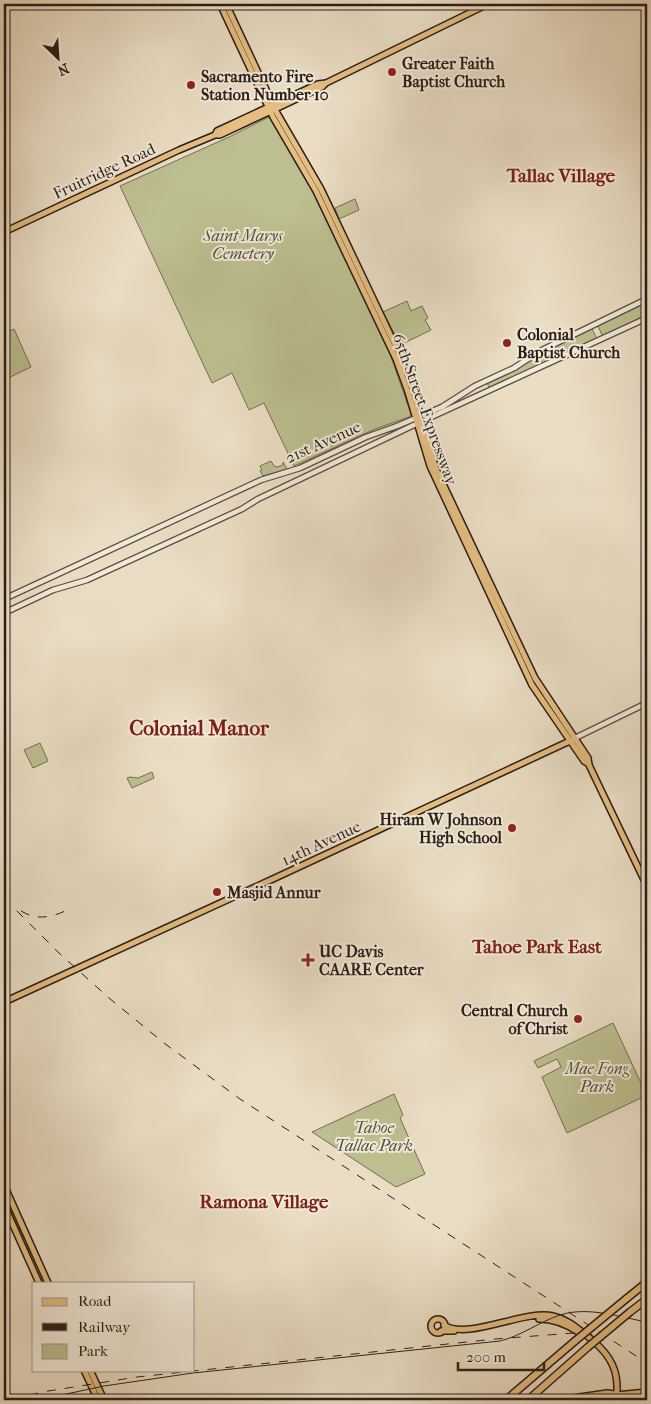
<svg xmlns="http://www.w3.org/2000/svg" width="651" height="1404" font-family="'IM FELL French Canon',serif">
	<rect width="100%" height="100%" fill="#eaddc4"/>
	<filter id="stains"><feTurbulence type="fractalNoise" baseFrequency=".004" numOctaves="4"/><feColorMatrix values="0 0 0 0 .2 0 0 0 0 .09 0 0 0 0 .02 0 0 0 .5 -.17"/></filter>
	<radialGradient id="worn" r=".72"><stop offset=".6" stop-color="#630" stop-opacity="0"/><stop offset="1" stop-color="#630" stop-opacity=".3"/></radialGradient>
	<path fill="#bdbf90" stroke="#736e54" d="M 269,117 L 308,181 L 390,354 L 411,414 L 409,417 L 375,429 L 294,466 L 264,403 L 249,410 L 232,373 L 212,383 L 120,186 L 231,136 Z
		M 355,199 L 359,210 L 339,219 L 335,208 Z
		M 647,300 L 647,315 L 603,337 L 597,324 Z
		M 407,301 L 411,311 L 422,306 L 428,318 L 425,320 L 431,330 L 400,345 L 383,312 Z
		M 591,327 L 597,339 L 489,388 L 487,382 L 540,352 Z
		M 14,329 L 31,367 L 4,380 L 4,334 Z
		M 271,461 L 274,466 L 277,467 L 283,465 L 283,462 L 287,469 L 263,476 L 260,471 L 262,470 L 260,466 Z
		M 40,743 L 48,761 L 33,768 L 24,750 Z
		M 152,772 L 154,778 L 132,788 L 127,778 L 130,777 L 138,778 Z
		M 613,1023 L 647,1096 L 641,1098 L 567,1133 L 542,1077 L 561,1067 L 557,1059 L 538,1068 L 534,1061 Z
		M 394,1094 L 403,1115 L 400,1118 L 425,1174 L 396,1187 L 312,1132 Z"/>
	<g fill="none" stroke-linecap="round" stroke-linejoin="round">
		<defs>
			<path id="minor" d="M 4,599 L 261,480 L 300,468 L 366,437 L 397,426 L 442,407 L 475,386 L 514,368 L 540,351 L 647,299
				M 4,613 L 53,590 L 87,580 L 242,509 L 258,499 L 416,424 L 647,318
				M 575,738 L 647,703"/>
			<path id="major" d="M 220,4 L 273,117 L 316,191 L 396,359 L 408,392 L 430,466 L 532,685 L 584,761 L 589,764
				M 226,4 L 277,113 L 321,189 L 398,351 L 411,384 L 436,469 L 535,678 L 588,758 L 589,765 L 647,886
				M 215,135 L 217,131 L 318,84 L 326,83 L 488,4
				M 4,232 L 179,150 L 215,135 L 220,135 L 322,87 L 326,83
				M 4,1002 L 275,878 L 572,740
				M 4,1185 L 48,1283
				M 4,1205 L 39,1283
				M 539,1319 C 553,1319 566,1324 578,1332
				M431 1326a7 7 0 1 1 14 0a7 7 0 1 1-14 0Z
				M 444,1325 C 468,1341 524,1309 553,1316 C 567,1319 576,1327 586,1335 C 604,1349 618,1364 617,1389 C 617,1393 616,1396 616,1400
				M 441,1331 L 454,1331
				M 84,1370 L 98,1400
				M 90,1370 L 104,1400
				M 559,1400 L 607,1393 L 615,1394
				M 587,1400 L 616,1395 L 647,1392"/>
			<path id="highway" d="M 626,1299 L 647,1282
				M 630,1312 L 647,1299
				M 506,1400 L 575,1341
				M 528,1400 L 588,1347"/>
		</defs>
		<use href="#minor" stroke="#594d42" stroke-width="7"/>
		<use href="#major" stroke="#291d17" stroke-width="8"/>
		<use href="#highway" stroke="#291d17" stroke-width="9"/>
		<use href="#minor" stroke="#f1e9d9" stroke-width="4.5"/>
		<use href="#major" stroke="#e5be82" stroke-width="5"/>
		<use href="#highway" stroke="#e5be82" stroke-width="6"/>
		<path stroke="#291d17" stroke-width="1" d="M 38,1400 L 104,1386 L 193,1373 L 500,1341 C 521,1336 539,1322 560,1315 C 588,1306 619,1317 647,1322"/>
		<path stroke="#291d17" stroke-width="1" stroke-dasharray="9 9" stroke-linecap="butt" d="M 4,898 L 59,953 L 109,998 L 164,1043 L 240,1099 L 647,1363
			M 21,911 C 36,920 50,918 65,911
			M 12,1400 L 42,1392 L 137,1377 L 495,1339 L 574,1333 L 594,1335 L 604,1340"/>
		<defs>
			<path id="highway-bridge" d="M 575,1341 L 626,1299
				M 588,1347 L 630,1312"/>
		</defs>
		<use href="#highway-bridge" stroke="#291d17" stroke-width="9" stroke-linecap="butt"/>
		<use href="#highway-bridge" stroke="#e5be82" stroke-width="6"/>
	</g>
	<g fill="#8f2418" stroke="#f1e9d9" stroke-width="2">
		<circle cx="392" cy="72" r="5"/>
		<circle cx="191" cy="85" r="5"/>
		<circle cx="507" cy="343" r="5"/>
		<circle cx="512" cy="828" r="5"/>
		<circle cx="217" cy="892" r="5"/>
		<path d="M305.5 952.5h5v5h5v5h-5v5h-5v-5h-5v-5h5z"/>
		<circle cx="578" cy="1019" r="5"/>
	</g>
	<g text-anchor="middle" dominant-baseline="central" stroke-width="4" stroke-linejoin="round" paint-order="stroke">
		<g font-size="16" font-weight="bold" fill="#291d17" stroke="#f1e9d9" text-anchor="start">
			<text x="402" y="63">Greater Faith<tspan x="402" dy="18">Baptist Church</tspan></text>
			<text x="201" y="76">Sacramento Fire<tspan x="201" dy="18">Station Number 10</tspan></text>
			<text x="517" y="334">Colonial<tspan x="517" dy="18">Baptist Church</tspan></text>
			<text x="502" y="819" text-anchor="end">Hiram W Johnson<tspan x="502" dy="18">High School</tspan></text>
			<text x="227" y="892">Masjid Annur</text>
			<text x="319" y="951">UC Davis<tspan x="319" dy="18">CAARE Center</tspan></text>
			<text x="568" y="1010" text-anchor="end">Central Church<tspan x="568" dy="18">of Christ</tspan></text>
		</g>
		<g font-size="16" fill="#291d17" stroke="#f1e9d9">
			<text transform="translate(104 171) rotate(-25)">Fruitridge Road</text>
			<text transform="translate(425 409) rotate(70)">65th Street Expressway</text>
			<text transform="translate(323 442) rotate(-24)">21st Avenue</text>
			<text transform="translate(321 843) rotate(-25)">14th Avenue</text>
		</g>
		<g font-size="16" font-style="italic" fill="#554e3b" stroke="#f1e9d9">
			<text x="243" y="235">Saint Marys<tspan x="243" dy="18">Cemetery</tspan></text>
			<text x="597" y="1068">Mae Fong<tspan x="597" dy="18">Park</tspan></text>
			<text x="374" y="1127">Tahoe<tspan x="374" dy="18">Tallac Park</tspan></text>
		</g>
		<g font-size="19" font-weight="bold" fill="#7a1f14" stroke="#f1e9d9">
			<text x="561" y="176">Tallac Village</text>
			<text x="537" y="947">Tahoe Park East</text>
			<text x="264" y="1202">Ramona Village</text>
		</g>
		<g font-size="21" font-weight="bold" fill="#7a1f14" stroke="#f1e9d9">
			<text x="199" y="728">Colonial Manor</text>
		</g>
	</g>
	<rect width="651" height="1404" fill="none" stroke="#eaddc4" stroke-width="20"/>
	<rect x="5" y="5" width="641" height="1394" fill="none" stroke="#291d17" stroke-width="2.5"/>
	<rect x="10" y="10" width="631" height="1384" fill="none" stroke="#291d17"/>
	<rect x="32" y="1282" width="162" height="90" fill="#f1e9d9" stroke="#a1978b"/>
	<rect x="42" y="1298" width="25" height="8" fill="#e5be82" stroke="#a1978b"/>
	<text x="78" y="1306" font-size="15" fill="#291d17">Road</text>
	<rect x="42" y="1323" width="25" height="8" fill="#291d17" stroke="#a1978b"/>
	<text x="78" y="1332" font-size="15" fill="#291d17">Railway</text>
	<rect x="42" y="1344" width="25" height="15" fill="#bdbf90" stroke="#a1978b"/>
	<text x="78" y="1356" font-size="15" fill="#291d17">Park</text>
	<g transform="translate(58 58) rotate(155)" stroke="#f1e9d9" stroke-width="4" paint-order="stroke">
	<path d="M0-4L9 19L0 12L-9 19Z" fill="#291d17"/>
	<text y="-8" font-size="14" font-weight="bold" text-anchor="middle" fill="#291d17">N</text>
	</g>
	<path d="M458 1362v8h86v-8" fill="none" stroke="#291d17" stroke-width="2.5"/>
	<text x="466" y="1362" font-size="15" fill="#291d17" stroke="#f1e9d9" stroke-width="4" paint-order="stroke">200 m</text>
	<rect width="100%" height="100%" filter="url(#stains)"/>
	<rect width="100%" height="100%" fill="url(#worn)"/>
</svg>
